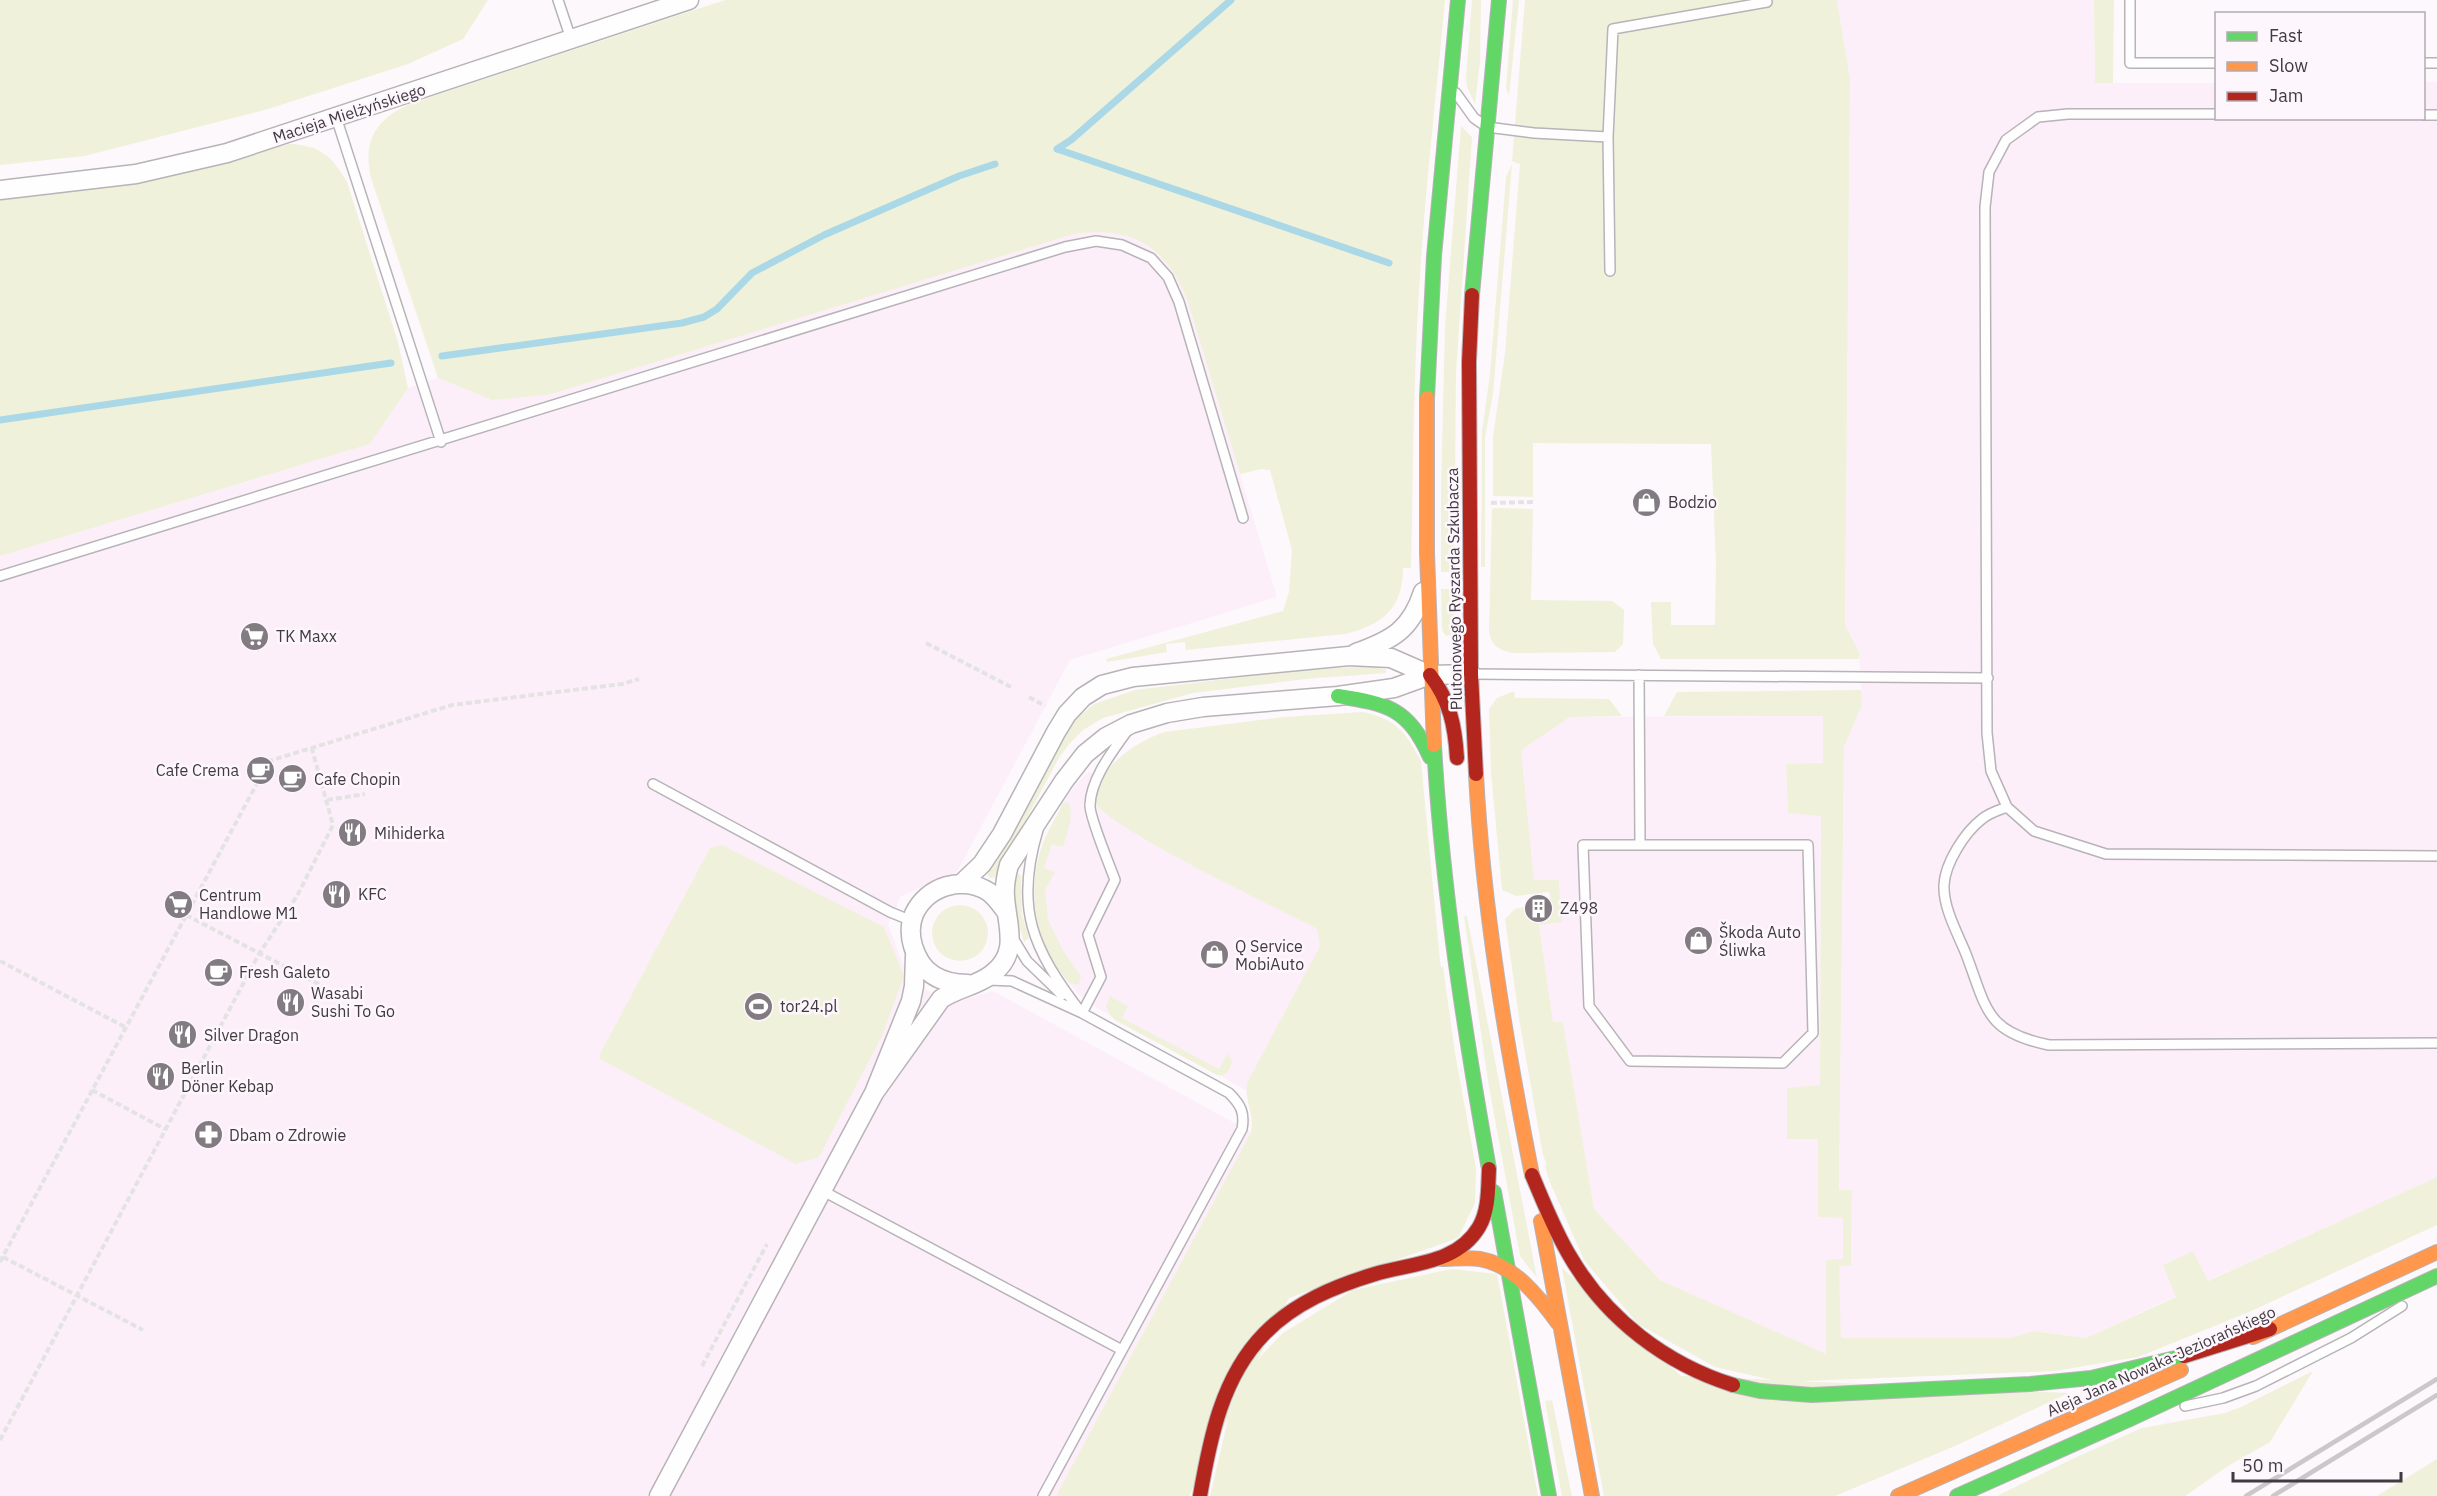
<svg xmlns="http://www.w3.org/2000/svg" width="2437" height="1496" font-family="'IBM Plex Sans',sans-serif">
	<rect width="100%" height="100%" fill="#fcf8fc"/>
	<path fill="#fceffa" d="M 1837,0 L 2094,0 L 2095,83 L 2216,83 L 2216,118 L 2424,118 L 2424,82 L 2437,82 L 2437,1177 L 2207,1281 L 2193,1252 L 2163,1264 L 2176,1296 L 2086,1338 L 2035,1331 L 2010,1338 L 1841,1338 L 1838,1265 L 1851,1264 L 1852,1191 L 1839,1191 L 1844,747 L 1862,705 L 1859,652 L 1845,625 L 1850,78 Z
		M 1095,231 L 1117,233 L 1139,241 L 1161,256 L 1178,277 L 1188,302 L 1277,597 L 1070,660 L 957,872 L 901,896 L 888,924 L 909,981 L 952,1003 L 993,991 L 1251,1132 L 1056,1496 L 0,1496 L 0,556 L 370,444 L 408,388 L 438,378 L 492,400 L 548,395 L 1074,234 Z
		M 1823,716 L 1823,763 L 1786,765 L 1788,813 L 1821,815 L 1820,1086 L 1787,1139 L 1818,1138 L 1818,1217 L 1843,1218 L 1843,1260 L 1826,1260 L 1826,1355 L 1660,1280 L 1594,1209 L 1563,1022 L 1553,1023 L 1539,925 L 1562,921 L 1559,880 L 1534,881 L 1520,749 L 1570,717 Z
		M 1089,771 L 1171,824 L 1336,920 L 1253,1094 L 1097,1008 L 1080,996 L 1054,963 L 1045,945 L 1034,904 L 1037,864 L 1046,837 L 1063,803 L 1073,788 Z"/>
	<path fill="#f0f1db" d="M 0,0 L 488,0 L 463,39 L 408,64 L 265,110 L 84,156 L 0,165 Z
		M 725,0 L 1445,0 C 1435,108 1422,217 1417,327 C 1413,408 1413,488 1411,568 L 1403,568 C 1403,609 1382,625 1345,634 L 1186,650 L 1185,642 L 1166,644 L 1167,652 L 1107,662 L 1106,659 L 1283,611 L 1289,592 L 1292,550 L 1270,470 L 1261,469 L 1240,474 L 1188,302 C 1167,247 1133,226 1074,234 L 548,395 L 492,400 L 438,378 L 371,178 C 362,140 377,118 412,103 Z
		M 1472,0 L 1481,0 L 1480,62 L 1475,104 L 1467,87 L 1466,78 Z
		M 1513,0 L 1519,0 L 1509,96 L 1506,88 Z
		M 1525,0 L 1837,0 L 1850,78 L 1845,625 L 1859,652 L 1859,659 L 1661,659 L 1653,644 L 1651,602 L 1671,602 L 1671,625 L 1715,625 L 1716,564 L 1711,444 L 1533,443 L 1533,497 L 1493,496 L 1493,437 L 1505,353 L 1520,164 L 1512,161 Z
		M 2094,0 L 2114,0 L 2113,83 L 2095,83 Z
		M 1461,126 L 1472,137 L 1456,373 L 1454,572 L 1441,572 L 1441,488 L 1445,327 Z
		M 289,144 C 320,145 332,156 347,182 L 398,342 L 408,388 L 370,444 L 0,556 L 0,199 L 87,190 L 165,175 Z
		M 1512,164 L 1493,394 L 1485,437 L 1485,567 L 1481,567 L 1482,431 L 1490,374 L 1506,177 Z
		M 1495,508 L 1533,509 L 1531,600 L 1612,601 L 1624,610 L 1623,644 L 1615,652 L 1517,653 C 1502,652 1491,647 1489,631 L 1492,509 Z
		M 1441,589 L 1455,589 L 1455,628 L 1453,634 L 1446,636 L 1442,630 Z
		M 1373,666 L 1386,670 L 1386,673 L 1305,679 L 1193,693 L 1103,718 L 1083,730 L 1070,743 L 1060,756 L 995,877 L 991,878 L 988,876 L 988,873 L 1063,735 L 1077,718 L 1094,704 L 1135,690 L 1292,671 Z
		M 1861,690 L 1862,705 L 1844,747 L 1839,1190 L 1852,1190 L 1851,1265 L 1839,1266 L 1841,1338 L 2010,1338 L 2034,1331 L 2086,1338 L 2176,1297 L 2163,1265 L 2193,1251 L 2208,1281 L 2437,1177 L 2437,1225 L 2249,1312 L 2138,1357 L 2055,1371 L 1781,1382 L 1715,1367 L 1638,1324 L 1584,1260 L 1549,1180 L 1545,1166 L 1547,1165 L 1543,1155 L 1520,1024 L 1505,919 L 1515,909 L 1551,902 L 1549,892 L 1516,896 L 1502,890 L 1491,773 L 1489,709 L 1497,698 L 1514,691 L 1515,698 L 1609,699 L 1622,716 L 1570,717 L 1521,750 L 1534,880 L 1559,880 L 1562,922 L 1539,925 L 1553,1022 L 1563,1022 L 1594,1209 L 1660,1280 L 1826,1354 L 1826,1260 L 1843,1259 L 1843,1218 L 1818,1217 L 1818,1139 L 1787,1139 L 1787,1088 L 1820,1085 L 1821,816 L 1788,813 L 1786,764 L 1823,763 L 1823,716 L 1664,716 L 1677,692 Z
		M 1363,712 C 1398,720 1405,732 1421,761 L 1440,962 L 1441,967 L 1443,967 L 1455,1053 L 1476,1168 L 1475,1203 L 1458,1238 L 1289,1298 L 1189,1496 L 1056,1496 L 1251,1132 C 1255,1114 1244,1100 1247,1083 L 1320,946 L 1317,929 C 1283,911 1106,827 1095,802 C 1095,769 1136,741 1165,732 L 1284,717 Z
		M 1068,802 C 1075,815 1067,834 1063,847 L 1052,844 L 1044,868 L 1055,872 L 1045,890 L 1048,920 L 1064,952 L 1081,976 L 1079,984 C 1068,986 1064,977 1058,969 C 1034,936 1028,888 1041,849 C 1046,833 1056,818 1063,803 Z
		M 722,845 L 884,927 L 904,976 L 882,1036 L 819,1157 L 796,1164 L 600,1059 L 600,1054 L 710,848 Z
		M 1017,873 L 1021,876 L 1022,915 L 1029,938 L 1024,942 L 1013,904 L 1012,888 Z
		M932 933a28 28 0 1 1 56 0a28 28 0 1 1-56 0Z
		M 1464,916 L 1467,916 L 1537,1278 L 1520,1256 L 1488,1081 Z
		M 1110,996 L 1128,1006 L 1122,1018 L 1219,1069 L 1227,1054 L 1232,1061 L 1230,1069 L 1224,1075 L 1217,1075 L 1115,1020 L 1110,1015 L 1106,1006 Z
		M 1562,1268 L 1681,1376 L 2069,1393 L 1955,1446 L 1835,1496 L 1604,1496 Z
		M 1452,1269 L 1497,1274 L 1538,1496 L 1210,1496 L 1234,1394 L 1261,1356 L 1283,1333 L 1353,1290 Z
		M 2313,1371 L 2270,1442 L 2228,1466 L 2185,1496 L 1997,1496 L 2070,1460 L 2142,1428 L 2225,1413 L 2241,1407 Z
		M 1552,1400 L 1572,1496 L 1562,1496 L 1545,1401 Z
		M 2437,1459 L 2437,1496 L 2377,1496 Z"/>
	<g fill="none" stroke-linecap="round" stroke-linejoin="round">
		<path stroke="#aad8e6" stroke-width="7" d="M 1057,149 L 1389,263
			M 1057,149 L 1071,140 L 1231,0
			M 442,356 L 682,323 L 704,317 L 717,309 L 752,273 L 824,235 L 959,176 L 995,164
			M 0,420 L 391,363"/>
		<defs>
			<path id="lane" d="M 558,0 L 571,39
				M 2130,0 L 2130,63 L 2216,63
				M 2424,63 L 2437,63
				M 1456,93 L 1474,118 L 1487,127 L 1534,133 L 1608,137 L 1613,29 L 1767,2
				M 2216,114 L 2068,114 L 2038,117 L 2006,140 L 1989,172 L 1985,207 L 1987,733 L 1991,771 L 2007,807 L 2034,831 L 2106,854 L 2437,856
				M 2424,115 L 2437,115
				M 336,117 L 441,442
				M 1608,137 L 1610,271
				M 0,576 L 1065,247 L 1096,241 L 1122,245 L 1151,258 L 1168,277 L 1179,302 L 1243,518
				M 1473,674 L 1988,678
				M 1639,675 L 1640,845 L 1583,845 L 1589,1006 L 1630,1061 L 1783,1063 L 1813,1033 L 1808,845 L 1640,845
				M 653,784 L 890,912 L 912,921
				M 2007,807 C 1999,810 1989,813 1982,819 C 1965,832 1945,863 1944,885 C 1943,908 1958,934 1966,954 C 1987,1009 1985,1032 2049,1045 L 2437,1043
				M 1038,830 C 1014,909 1033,949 1080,1011
				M 1013,938 L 1027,961 L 1062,995
				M 989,980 L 1012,981 L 1082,1013 L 1229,1093 C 1241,1105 1245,1113 1242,1129 L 1043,1496
				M 1082,1013 L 1101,977 L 1088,935 L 1115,880 C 1110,866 1089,816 1090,805 C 1091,778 1113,751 1127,731
				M 823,1191 L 1122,1350
				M 2185,1406 L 2223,1398 L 2256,1386 L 2351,1338 L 2402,1306"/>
			<path id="street" d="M 0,190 L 136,174 L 227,153 L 689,0
				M 1356,653 C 1392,640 1411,630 1423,592
				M 961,884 L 982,864 L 1002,834 L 1056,732 L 1067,714 L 1083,697 L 1102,685 L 1133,677 L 1349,656 L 1391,658 L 1430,675
				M 968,984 C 940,984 921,973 913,946 C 910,936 910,924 914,914 C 927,886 963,875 989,892 C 997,898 1001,905 1007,913
				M 874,1093 L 941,999 C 957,988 977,986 992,974 C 1020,953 1007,926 1005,897 C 1004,886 1006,876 1009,865 L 1064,781 L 1085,754 L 1106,737 L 1131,724 L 1167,713 L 1203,707 L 1338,696 L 1394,688 L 1430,675 L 1471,674
				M 659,1496 L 874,1093 L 911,1001 L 914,986 L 915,955"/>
			<path id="fast" d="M 1472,295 L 1499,0
				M 1427,398 L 1434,256 L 1458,0
				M 1338,696 C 1388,704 1408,708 1430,757
				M 1434,745 C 1442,888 1464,1028 1489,1169
				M 1494,1192 L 1549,1496
				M 1733,1385 L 1760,1391 L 1812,1395 L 2030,1384 L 2091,1378 L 2184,1356
				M 1957,1496 L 2130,1419 L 2437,1276"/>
			<path id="slow" d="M 1427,398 L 1427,553 L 1434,745
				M 1476,774 C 1483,909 1506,1043 1532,1175
				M 1541,1221 L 1592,1496
				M 1442,1259 C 1454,1259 1467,1257 1480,1259 C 1514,1265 1539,1297 1558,1323
				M 2253,1337 L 2437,1252
				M 1898,1496 L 2181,1370"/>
			<path id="jam" d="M 1472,295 L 1469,362 L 1471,674 L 1476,774
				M 1430,675 C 1450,701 1455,726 1457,758
				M 1532,1175 C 1544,1203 1555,1232 1571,1258 C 1607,1319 1666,1364 1733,1385
				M 2184,1356 L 2270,1329
				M 1200,1496 C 1210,1438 1222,1377 1264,1334 C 1294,1303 1335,1286 1375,1274 C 1412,1263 1457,1264 1479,1227 C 1489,1210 1488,1188 1489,1169"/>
		</defs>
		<use href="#lane" stroke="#b7b3b7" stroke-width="12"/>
		<use href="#street" stroke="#b7b3b7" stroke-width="21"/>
		<use href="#fast" stroke="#b7b3b7" stroke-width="16"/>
		<use href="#slow" stroke="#b7b3b7" stroke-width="16"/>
		<use href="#jam" stroke="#b7b3b7" stroke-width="16"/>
		<path stroke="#e4e3e4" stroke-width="4" stroke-dasharray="6 3" stroke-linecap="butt" d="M 1491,503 L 1533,502
			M 926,643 L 1011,687
			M 1029,697 L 1045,706
			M 327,800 L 365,794
			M 186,915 L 326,988
			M 0,961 L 125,1027
			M 92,1090 L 165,1129
			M 3,1257 L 143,1330
			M 0,1262 L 269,761 L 452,705 L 622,684 L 639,679
			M 702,1366 L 767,1244
			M 0,1440 L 259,954 L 297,896 L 333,825 L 312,749"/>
		<use href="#lane" stroke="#fffeff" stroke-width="9"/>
		<use href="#street" stroke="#fffeff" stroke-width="18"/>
		<use href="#fast" stroke="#63d668" stroke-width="14"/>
		<use href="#slow" stroke="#ff974d" stroke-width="14"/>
		<use href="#jam" stroke="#b3261e" stroke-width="14"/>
		<path stroke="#cac8ca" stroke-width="4.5" d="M 2246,1496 L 2437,1379
			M 2273,1496 L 2437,1395"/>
	</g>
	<defs>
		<symbol id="shop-disc" viewBox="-11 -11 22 22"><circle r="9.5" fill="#827c82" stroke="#fdf7fd"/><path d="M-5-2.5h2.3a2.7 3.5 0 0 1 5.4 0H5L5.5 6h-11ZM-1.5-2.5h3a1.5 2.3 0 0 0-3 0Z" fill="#fff"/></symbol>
		<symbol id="supermarket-disc" viewBox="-11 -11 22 22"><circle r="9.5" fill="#827c82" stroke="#fdf7fd"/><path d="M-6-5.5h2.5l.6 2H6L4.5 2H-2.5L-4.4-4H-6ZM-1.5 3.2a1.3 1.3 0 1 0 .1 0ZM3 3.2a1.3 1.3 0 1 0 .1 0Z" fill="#fff"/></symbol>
		<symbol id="cafe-disc" viewBox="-11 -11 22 22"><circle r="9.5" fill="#827c82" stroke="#fdf7fd"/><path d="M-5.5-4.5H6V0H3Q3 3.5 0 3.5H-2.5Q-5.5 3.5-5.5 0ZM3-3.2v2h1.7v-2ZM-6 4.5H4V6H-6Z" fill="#fff"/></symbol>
		<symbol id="restaurant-disc" viewBox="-11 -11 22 22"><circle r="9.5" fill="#827c82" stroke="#fdf7fd"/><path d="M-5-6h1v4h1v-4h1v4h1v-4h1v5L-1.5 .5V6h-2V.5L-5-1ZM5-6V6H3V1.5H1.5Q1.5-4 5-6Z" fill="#fff"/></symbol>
		<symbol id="building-disc" viewBox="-11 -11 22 22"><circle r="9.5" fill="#827c82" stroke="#fdf7fd"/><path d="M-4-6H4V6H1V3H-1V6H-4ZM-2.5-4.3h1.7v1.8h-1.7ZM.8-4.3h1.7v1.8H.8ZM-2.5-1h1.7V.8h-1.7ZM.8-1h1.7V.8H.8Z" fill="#fff"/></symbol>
		<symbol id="stadium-disc" viewBox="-11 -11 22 22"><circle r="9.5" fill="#827c82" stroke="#fdf7fd"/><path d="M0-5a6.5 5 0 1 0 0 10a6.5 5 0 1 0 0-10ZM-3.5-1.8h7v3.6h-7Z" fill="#fff"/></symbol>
		<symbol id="pharmacy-disc" viewBox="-11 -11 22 22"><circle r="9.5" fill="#827c82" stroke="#fdf7fd"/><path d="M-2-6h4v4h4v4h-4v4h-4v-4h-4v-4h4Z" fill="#fff"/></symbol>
	</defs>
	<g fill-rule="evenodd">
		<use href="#shop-disc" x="1630" y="486" width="33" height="33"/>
		<use href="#supermarket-disc" x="238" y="620" width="33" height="33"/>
		<use href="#cafe-disc" x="244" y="754" width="33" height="33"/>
		<use href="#cafe-disc" x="276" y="762" width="33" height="33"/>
		<use href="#restaurant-disc" x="336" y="816" width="33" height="33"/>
		<use href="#restaurant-disc" x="320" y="878" width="33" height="33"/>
		<use href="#supermarket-disc" x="162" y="888" width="33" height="33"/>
		<use href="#building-disc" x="1522" y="892" width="33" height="33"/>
		<use href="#shop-disc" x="1682" y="924" width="33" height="33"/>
		<use href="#shop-disc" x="1198" y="938" width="33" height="33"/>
		<use href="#cafe-disc" x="202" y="956" width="33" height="33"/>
		<use href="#restaurant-disc" x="274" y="986" width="33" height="33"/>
		<use href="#stadium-disc" x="742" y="990" width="33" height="33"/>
		<use href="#restaurant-disc" x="166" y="1018" width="33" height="33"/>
		<use href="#restaurant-disc" x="144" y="1060" width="33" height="33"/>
		<use href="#pharmacy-disc" x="192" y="1118" width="33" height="33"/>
	</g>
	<g text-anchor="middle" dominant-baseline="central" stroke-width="5" stroke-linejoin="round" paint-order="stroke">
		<g font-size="16" fill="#413a40" stroke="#fdf7fd">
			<text transform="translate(349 113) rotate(-18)">Macieja Mielżyńskiego</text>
			<text transform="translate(1454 589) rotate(-91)">Plutonowego Ryszarda Szkubacza</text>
			<text transform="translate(2161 1361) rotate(-24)">Aleja Jana Nowaka-Jeziorańskiego</text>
		</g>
		<g font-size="16" fill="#413a40" stroke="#fdf7fd" text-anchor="start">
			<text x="1668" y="502">Bodzio</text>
			<text x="276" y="636">TK Maxx</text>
			<text x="239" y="770" text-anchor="end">Cafe Crema</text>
			<text x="314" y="779">Cafe Chopin</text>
			<text x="374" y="833">Mihiderka</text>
			<text x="358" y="894">KFC</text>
			<text x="199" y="895">Centrum<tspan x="199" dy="18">Handlowe M1</tspan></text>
			<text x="1560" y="908">Z498</text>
			<text x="1719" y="932">Škoda Auto<tspan x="1719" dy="18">Śliwka</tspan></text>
			<text x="1235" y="946">Q Service<tspan x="1235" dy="18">MobiAuto</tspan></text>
			<text x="239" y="972">Fresh Galeto</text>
			<text x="311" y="993">Wasabi<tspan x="311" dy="18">Sushi To Go</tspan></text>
			<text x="780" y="1006">tor24.pl</text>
			<text x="204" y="1035">Silver Dragon</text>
			<text x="181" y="1068">Berlin<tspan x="181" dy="18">Döner Kebap</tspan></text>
			<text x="229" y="1135">Dbam o Zdrowie</text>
		</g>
	</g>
	<rect x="2215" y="12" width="210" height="108" fill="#fdf7fd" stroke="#b2abb1" stroke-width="1.5"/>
	<rect x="2227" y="32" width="30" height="9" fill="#63d668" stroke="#b2abb1" stroke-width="1.5"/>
	<text x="2269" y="42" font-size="18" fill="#413a40">Fast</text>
	<rect x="2227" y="62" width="30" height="9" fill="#ff974d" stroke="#b2abb1" stroke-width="1.5"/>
	<text x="2269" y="72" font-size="18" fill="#413a40">Slow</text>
	<rect x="2227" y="92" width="30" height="9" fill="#b3261e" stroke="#b2abb1" stroke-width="1.5"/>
	<text x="2269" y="102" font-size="18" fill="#413a40">Jam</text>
	<path d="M2233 1472v9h168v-9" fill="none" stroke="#413a40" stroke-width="3"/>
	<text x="2242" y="1472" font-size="18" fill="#413a40" stroke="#fdf7fd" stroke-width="4.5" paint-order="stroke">50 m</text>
</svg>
